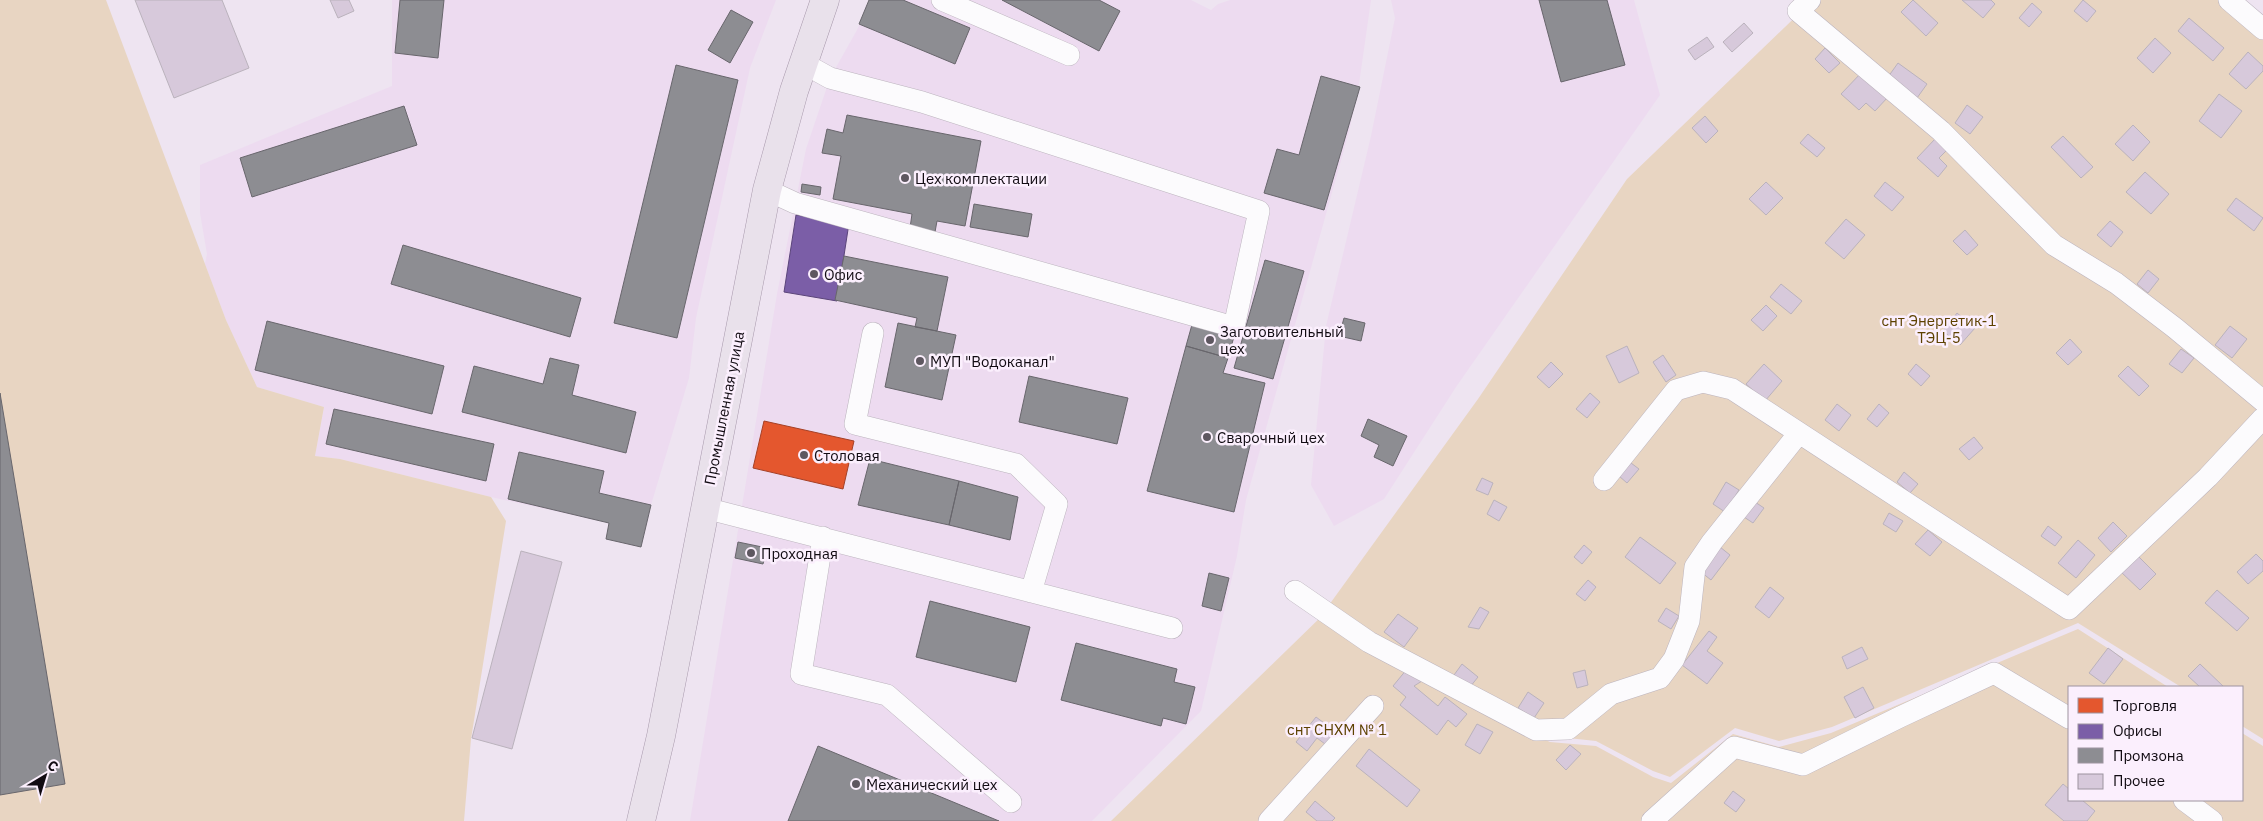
<svg xmlns="http://www.w3.org/2000/svg" width="2263" height="821" font-family="'IBM Plex Sans',sans-serif">
	<rect width="100%" height="100%" fill="#eee4f1"/>
	<path fill="#eddbf0" d="M 392,0 L 776,0 L 750,68 L 696,318 L 689,378 L 651,505 L 641,547 L 606,539 L 609,523 L 491,497 L 340,459 L 315,456 L 324,407 L 257,387 L 226,320 L 205,264 L 207,254 L 200,213 L 200,165 L 392,86 Z
		M 870,0 L 1191,0 L 1211,10 L 1218,4 L 1230,0 L 1371,0 L 1359,84 L 1349,132 L 1246,500 L 1237,556 L 1201,711 L 1092,821 L 690,821 L 777,294 L 806,149 L 830,78 L 857,30 Z
		M 1391,0 L 1634,0 L 1660,95 L 1456,387 L 1384,499 L 1334,526 L 1311,485 L 1326,326 L 1371,136 L 1395,18 Z"/>
	<path fill="#e8d5c2" d="M 0,0 L 106,0 L 226,320 L 257,387 L 324,407 L 315,456 L 340,459 L 491,497 L 506,521 L 471,739 L 464,821 L 0,821 Z
		M 1813,0 L 2240,0 L 2263,19 L 2263,739 L 2242,726 L 2242,687 L 2181,687 L 2078,623 L 1832,727 L 1779,741 L 1735,728 L 1670,777 L 1653,771 L 1596,741 L 1549,736 L 1485,712 L 1550,742 L 1596,746 L 1653,777 L 1671,783 L 1733,734 L 1779,747 L 1831,733 L 2078,629 L 2168,687 L 2069,687 L 2069,800 L 2242,800 L 2242,733 L 2263,746 L 2263,821 L 1111,821 L 1327,611 L 1329,605 L 1478,399 L 1627,179 Z"/>
	<path fill="#e4572e" stroke="#a54026" d="M 764,421 L 854,441 L 843,489 L 753,468 Z"/>
	<path fill="#7b5ea7" stroke="#5b457a" d="M 796,215 L 849,223 L 837,301 L 784,292 Z"/>
	<path fill="#8d8d92" stroke="#68666c" d="M 400,0 L 444,0 L 438,58 L 395,53 Z
		M 869,0 L 903,0 L 970,28 L 955,64 L 859,24 Z
		M 1002,0 L 1099,0 L 1120,11 L 1099,51 Z
		M 1539,0 L 1607,0 L 1625,65 L 1561,82 Z
		M 731,10 L 753,22 L 730,63 L 708,50 Z
		M 676,65 L 738,80 L 677,338 L 614,323 Z
		M 1321,76 L 1360,87 L 1324,210 L 1264,193 L 1277,149 L 1299,155 Z
		M 404,106 L 417,145 L 252,197 L 240,158 Z
		M 847,115 L 981,141 L 965,226 L 937,221 L 935,232 L 910,228 L 912,214 L 833,199 L 841,156 L 822,153 L 827,129 L 843,133 Z
		M 802,184 L 821,187 L 820,195 L 801,192 Z
		M 974,204 L 1032,214 L 1028,237 L 970,227 Z
		M 403,245 L 581,298 L 570,337 L 391,284 Z
		M 844,256 L 948,277 L 937,331 L 915,327 L 917,318 L 835,300 Z
		M 1265,260 L 1304,271 L 1273,379 L 1234,368 Z
		M 1344,318 L 1365,323 L 1361,341 L 1339,336 Z
		M 267,321 L 444,366 L 432,414 L 255,370 Z
		M 1193,321 L 1235,333 L 1228,358 L 1186,346 Z
		M 898,323 L 956,335 L 942,400 L 885,387 Z
		M 1186,346 L 1228,358 L 1223,373 L 1265,383 L 1234,512 L 1147,491 Z
		M 550,358 L 579,365 L 572,395 L 636,412 L 626,453 L 462,412 L 474,366 L 543,384 Z
		M 1029,376 L 1128,398 L 1117,444 L 1019,422 Z
		M 0,393 L 65,784 L 0,795 Z
		M 334,409 L 494,444 L 486,481 L 326,444 Z
		M 1368,419 L 1407,436 L 1393,466 L 1374,457 L 1379,445 L 1361,436 Z
		M 519,452 L 604,471 L 599,493 L 651,505 L 641,547 L 606,539 L 609,523 L 508,499 Z
		M 870,459 L 959,481 L 949,525 L 858,505 Z
		M 959,481 L 1018,497 L 1010,540 L 949,525 Z
		M 738,542 L 767,548 L 763,564 L 735,558 Z
		M 1209,573 L 1229,578 L 1221,611 L 1202,606 Z
		M 930,601 L 1030,627 L 1016,682 L 916,657 Z
		M 1076,643 L 1177,669 L 1174,682 L 1195,687 L 1186,724 L 1163,718 L 1161,726 L 1061,700 Z
		M 818,746 L 999,821 L 788,821 Z"/>
	<path fill="#d7c9db" stroke="#bab2bc" d="M 135,0 L 222,0 L 249,68 L 174,98 Z
		M 330,0 L 349,0 L 354,11 L 338,18 Z
		M 1913,0 L 1938,23 L 1926,36 L 1901,12 Z
		M 1962,0 L 1991,0 L 1995,4 L 1983,18 Z
		M 2083,0 L 2096,11 L 2087,22 L 2074,11 Z
		M 2032,3 L 2042,12 L 2029,27 L 2019,18 Z
		M 2189,18 L 2224,48 L 2213,61 L 2178,31 Z
		M 1744,23 L 1753,33 L 1732,52 L 1723,42 Z
		M 1707,37 L 1714,47 L 1695,60 L 1688,50 Z
		M 2155,38 L 2171,53 L 2153,73 L 2137,58 Z
		M 1825,48 L 1840,63 L 1829,73 L 1815,59 Z
		M 2248,52 L 2263,66 L 2263,71 L 2246,89 L 2229,74 Z
		M 1898,63 L 1927,84 L 1917,98 L 1888,77 Z
		M 1862,72 L 1888,97 L 1875,111 L 1866,103 L 1859,110 L 1841,94 Z
		M 2219,94 L 2242,111 L 2221,138 L 2199,121 Z
		M 1967,105 L 1983,117 L 1970,134 L 1955,123 Z
		M 1705,116 L 1718,131 L 1706,143 L 1692,128 Z
		M 2133,125 L 2150,142 L 2133,161 L 2115,144 Z
		M 1808,134 L 1825,148 L 1817,157 L 1800,143 Z
		M 2063,136 L 2093,167 L 2081,178 L 2051,147 Z
		M 1935,139 L 1947,150 L 1939,158 L 1947,166 L 1938,177 L 1917,158 Z
		M 2145,172 L 2169,194 L 2151,214 L 2126,192 Z
		M 1766,182 L 1783,198 L 1766,215 L 1749,199 Z
		M 1885,182 L 1904,197 L 1892,211 L 1874,196 Z
		M 2236,198 L 2263,218 L 2254,231 L 2227,210 Z
		M 1846,219 L 1865,235 L 1844,259 L 1825,243 Z
		M 2110,221 L 2123,232 L 2111,247 L 2097,235 Z
		M 1965,230 L 1978,245 L 1967,255 L 1953,241 Z
		M 2148,270 L 2159,279 L 2148,293 L 2137,284 Z
		M 1781,284 L 1802,301 L 1791,314 L 1770,297 Z
		M 1766,305 L 1777,316 L 1763,331 L 1751,320 Z
		M 1957,313 L 1975,328 L 1960,345 L 1943,331 Z
		M 2230,326 L 2247,339 L 2232,358 L 2215,345 Z
		M 2070,339 L 2082,352 L 2068,365 L 2056,353 Z
		M 1627,346 L 1639,373 L 1619,383 L 1606,356 Z
		M 2181,349 L 2194,358 L 2182,373 L 2169,364 Z
		M 1663,355 L 1676,375 L 1666,382 L 1653,362 Z
		M 1551,362 L 1563,374 L 1549,388 L 1537,377 Z
		M 1764,364 L 1782,381 L 1765,401 L 1746,384 Z
		M 1916,364 L 1930,376 L 1921,386 L 1908,374 Z
		M 2128,366 L 2149,386 L 2139,396 L 2118,376 Z
		M 1590,393 L 1600,402 L 1587,418 L 1576,409 Z
		M 1837,404 L 1851,415 L 1839,431 L 1825,420 Z
		M 1879,404 L 1889,413 L 1877,427 L 1867,419 Z
		M 1974,437 L 1983,448 L 1969,460 L 1959,449 Z
		M 1631,463 L 1639,469 L 1627,483 L 1619,476 Z
		M 1904,472 L 1918,484 L 1910,493 L 1897,482 Z
		M 1482,478 L 1493,483 L 1488,495 L 1476,490 Z
		M 1726,482 L 1739,490 L 1725,512 L 1713,504 Z
		M 1494,500 L 1507,507 L 1499,521 L 1487,514 Z
		M 1752,500 L 1764,508 L 1753,523 L 1741,515 Z
		M 1889,513 L 1903,521 L 1896,532 L 1883,524 Z
		M 2113,522 L 2127,536 L 2111,552 L 2098,538 Z
		M 2048,526 L 2062,537 L 2055,546 L 2041,536 Z
		M 1928,530 L 1942,542 L 1930,556 L 1915,544 Z
		M 1640,537 L 1676,563 L 1660,584 L 1625,557 Z
		M 2078,540 L 2095,555 L 2076,578 L 2058,563 Z
		M 1584,545 L 1592,552 L 1582,564 L 1574,557 Z
		M 1720,547 L 1730,555 L 1711,580 L 1701,572 Z
		M 521,551 L 562,562 L 512,749 L 472,738 Z
		M 2256,554 L 2263,561 L 2263,571 L 2248,584 L 2237,572 Z
		M 2137,555 L 2156,574 L 2140,590 L 2121,572 Z
		M 1588,580 L 1596,587 L 1585,601 L 1576,594 Z
		M 1770,587 L 1784,598 L 1769,618 L 1755,607 Z
		M 2217,590 L 2249,618 L 2237,631 L 2205,603 Z
		M 1480,607 L 1489,612 L 1479,629 L 1468,627 Z
		M 1666,608 L 1679,616 L 1671,629 L 1658,621 Z
		M 1398,614 L 1418,628 L 1404,647 L 1384,632 Z
		M 1709,631 L 1717,637 L 1707,651 L 1723,663 L 1707,684 L 1682,665 Z
		M 1862,647 L 1868,659 L 1847,669 L 1842,657 Z
		M 2108,648 L 2123,659 L 2104,684 L 2089,673 Z
		M 1462,664 L 1478,677 L 1470,687 L 1454,675 Z
		M 2200,664 L 2224,687 L 2200,687 L 2188,676 Z
		M 1407,669 L 1422,681 L 1414,686 L 1438,706 L 1445,697 L 1467,714 L 1456,727 L 1448,720 L 1437,735 L 1400,705 L 1406,697 L 1393,686 Z
		M 1585,670 L 1588,685 L 1577,688 L 1573,673 Z
		M 1863,687 L 1874,708 L 1855,718 L 1844,697 Z
		M 1528,692 L 1544,703 L 1534,718 L 1518,708 Z
		M 1316,717 L 1339,734 L 1329,747 L 1317,738 L 1307,751 L 1296,742 Z
		M 1477,724 L 1493,732 L 1480,754 L 1465,745 Z
		M 1570,745 L 1581,754 L 1566,770 L 1556,760 Z
		M 1369,749 L 1420,790 L 1407,807 L 1356,766 Z
		M 2063,784 L 2069,789 L 2069,800 L 2082,800 L 2095,811 L 2087,821 L 2064,821 L 2045,805 Z
		M 1733,791 L 1745,800 L 1736,812 L 1724,803 Z
		M 1315,801 L 1335,818 L 1332,821 L 1317,821 L 1306,812 Z"/>
	<g fill="none" stroke-linecap="round" stroke-linejoin="round">
		<defs>
			<path id="minor" d="M 942,0 L 1069,55
				M 1810,0 L 1798,11 L 1941,131 L 2054,245 L 2116,283 L 2175,328 L 2263,401
				M 2229,0 L 2263,29
				M 767,190 L 795,203 L 1234,327 L 1259,211 L 922,102 L 830,78 L 803,63
				M 873,333 L 855,424 L 1016,464 L 1057,504 L 1031,592
				M 1604,480 L 1676,390 L 1703,382 L 1732,389 L 2069,609 L 2208,477 L 2263,418
				M 705,508 L 1172,628
				M 823,537 L 801,674 L 887,695 L 1011,802
				M 1295,591 L 1369,642 L 1536,730 L 1568,729 L 1611,694 L 1660,678 L 1674,659 L 1689,621 L 1695,567 L 1712,542 L 1799,433
				M 2184,800 L 2212,821
				M 1269,821 L 1373,706
				M 1652,821 L 1734,747 L 1803,765 L 1900,717 L 1994,673 L 2069,718"/>
			<path id="major" d="M 641,821 L 661,736 L 767,190 L 794,91 L 825,0"/>
		</defs>
		<use href="#minor" stroke="#bcb4be" stroke-width="22"/>
		<use href="#major" stroke="#a798ab" stroke-width="29"/>
		<use href="#minor" stroke="#fcfbfd" stroke-width="21"/>
		<use href="#major" stroke="#e9e1eb" stroke-width="28"/>
	</g>
	<g fill="#5e5760" stroke="#fbeffd" stroke-width="2">
		<circle cx="905" cy="178" r="5"/>
		<circle cx="814" cy="274" r="5"/>
		<circle cx="1210" cy="340" r="5"/>
		<circle cx="920" cy="361" r="5"/>
		<circle cx="1207" cy="437" r="5"/>
		<circle cx="804" cy="455" r="5"/>
		<circle cx="751" cy="553" r="5"/>
		<circle cx="856" cy="784" r="5"/>
	</g>
	<g text-anchor="middle" dominant-baseline="central" stroke-width="5" stroke-linejoin="round" paint-order="stroke">
		<g font-size="15" fill="#110b12" stroke="#fbeffd" text-anchor="start">
			<text x="915" y="178">Цех комплектации</text>
			<text x="824" y="274">Офис</text>
			<text x="1220" y="331">Заготовительный<tspan x="1220" dy="17">цех</tspan></text>
			<text x="930" y="361">МУП "Водоканал"</text>
			<text x="1217" y="437">Сварочный цех</text>
			<text x="814" y="455">Столовая</text>
			<text x="761" y="553">Проходная</text>
			<text x="866" y="784">Механический цех</text>
		</g>
		<g font-size="15" fill="#5d4100" stroke="#fbeffd">
			<text x="1939" y="320">снт Энергетик-1<tspan x="1939" dy="17">ТЭЦ-5</tspan></text>
			<text x="1337" y="729">снт СНХМ № 1</text>
		</g>
		<g font-size="15" fill="#110b12" stroke="#fbeffd">
			<text transform="translate(724 408) rotate(-79)">Промышленная улица</text>
		</g>
	</g>
	<rect x="2068" y="686" width="175" height="115" fill="#fbeffd" stroke="#9d949f"/>
	<rect x="2078" y="698" width="25" height="15" fill="#e4572e" stroke="#9d949f"/>
	<text x="2113" y="711" font-size="15" fill="#110b12">Торговля</text>
	<rect x="2078" y="724" width="25" height="15" fill="#7b5ea7" stroke="#9d949f"/>
	<text x="2113" y="736" font-size="15" fill="#110b12">Офисы</text>
	<rect x="2078" y="748" width="25" height="15" fill="#8d8d92" stroke="#9d949f"/>
	<text x="2113" y="761" font-size="15" fill="#110b12">Промзона</text>
	<rect x="2078" y="774" width="25" height="15" fill="#d7c9db" stroke="#9d949f"/>
	<text x="2113" y="786" font-size="15" fill="#110b12">Прочее</text>
	<g transform="translate(45 776) rotate(38)" stroke="#fbeffd" stroke-width="4" paint-order="stroke">
	<path d="M0-4L9 19L0 12L-9 19Z" fill="#110b12"/>
	<text y="-8" font-size="14" font-weight="bold" text-anchor="middle" fill="#110b12">С</text>
	</g>
</svg>
